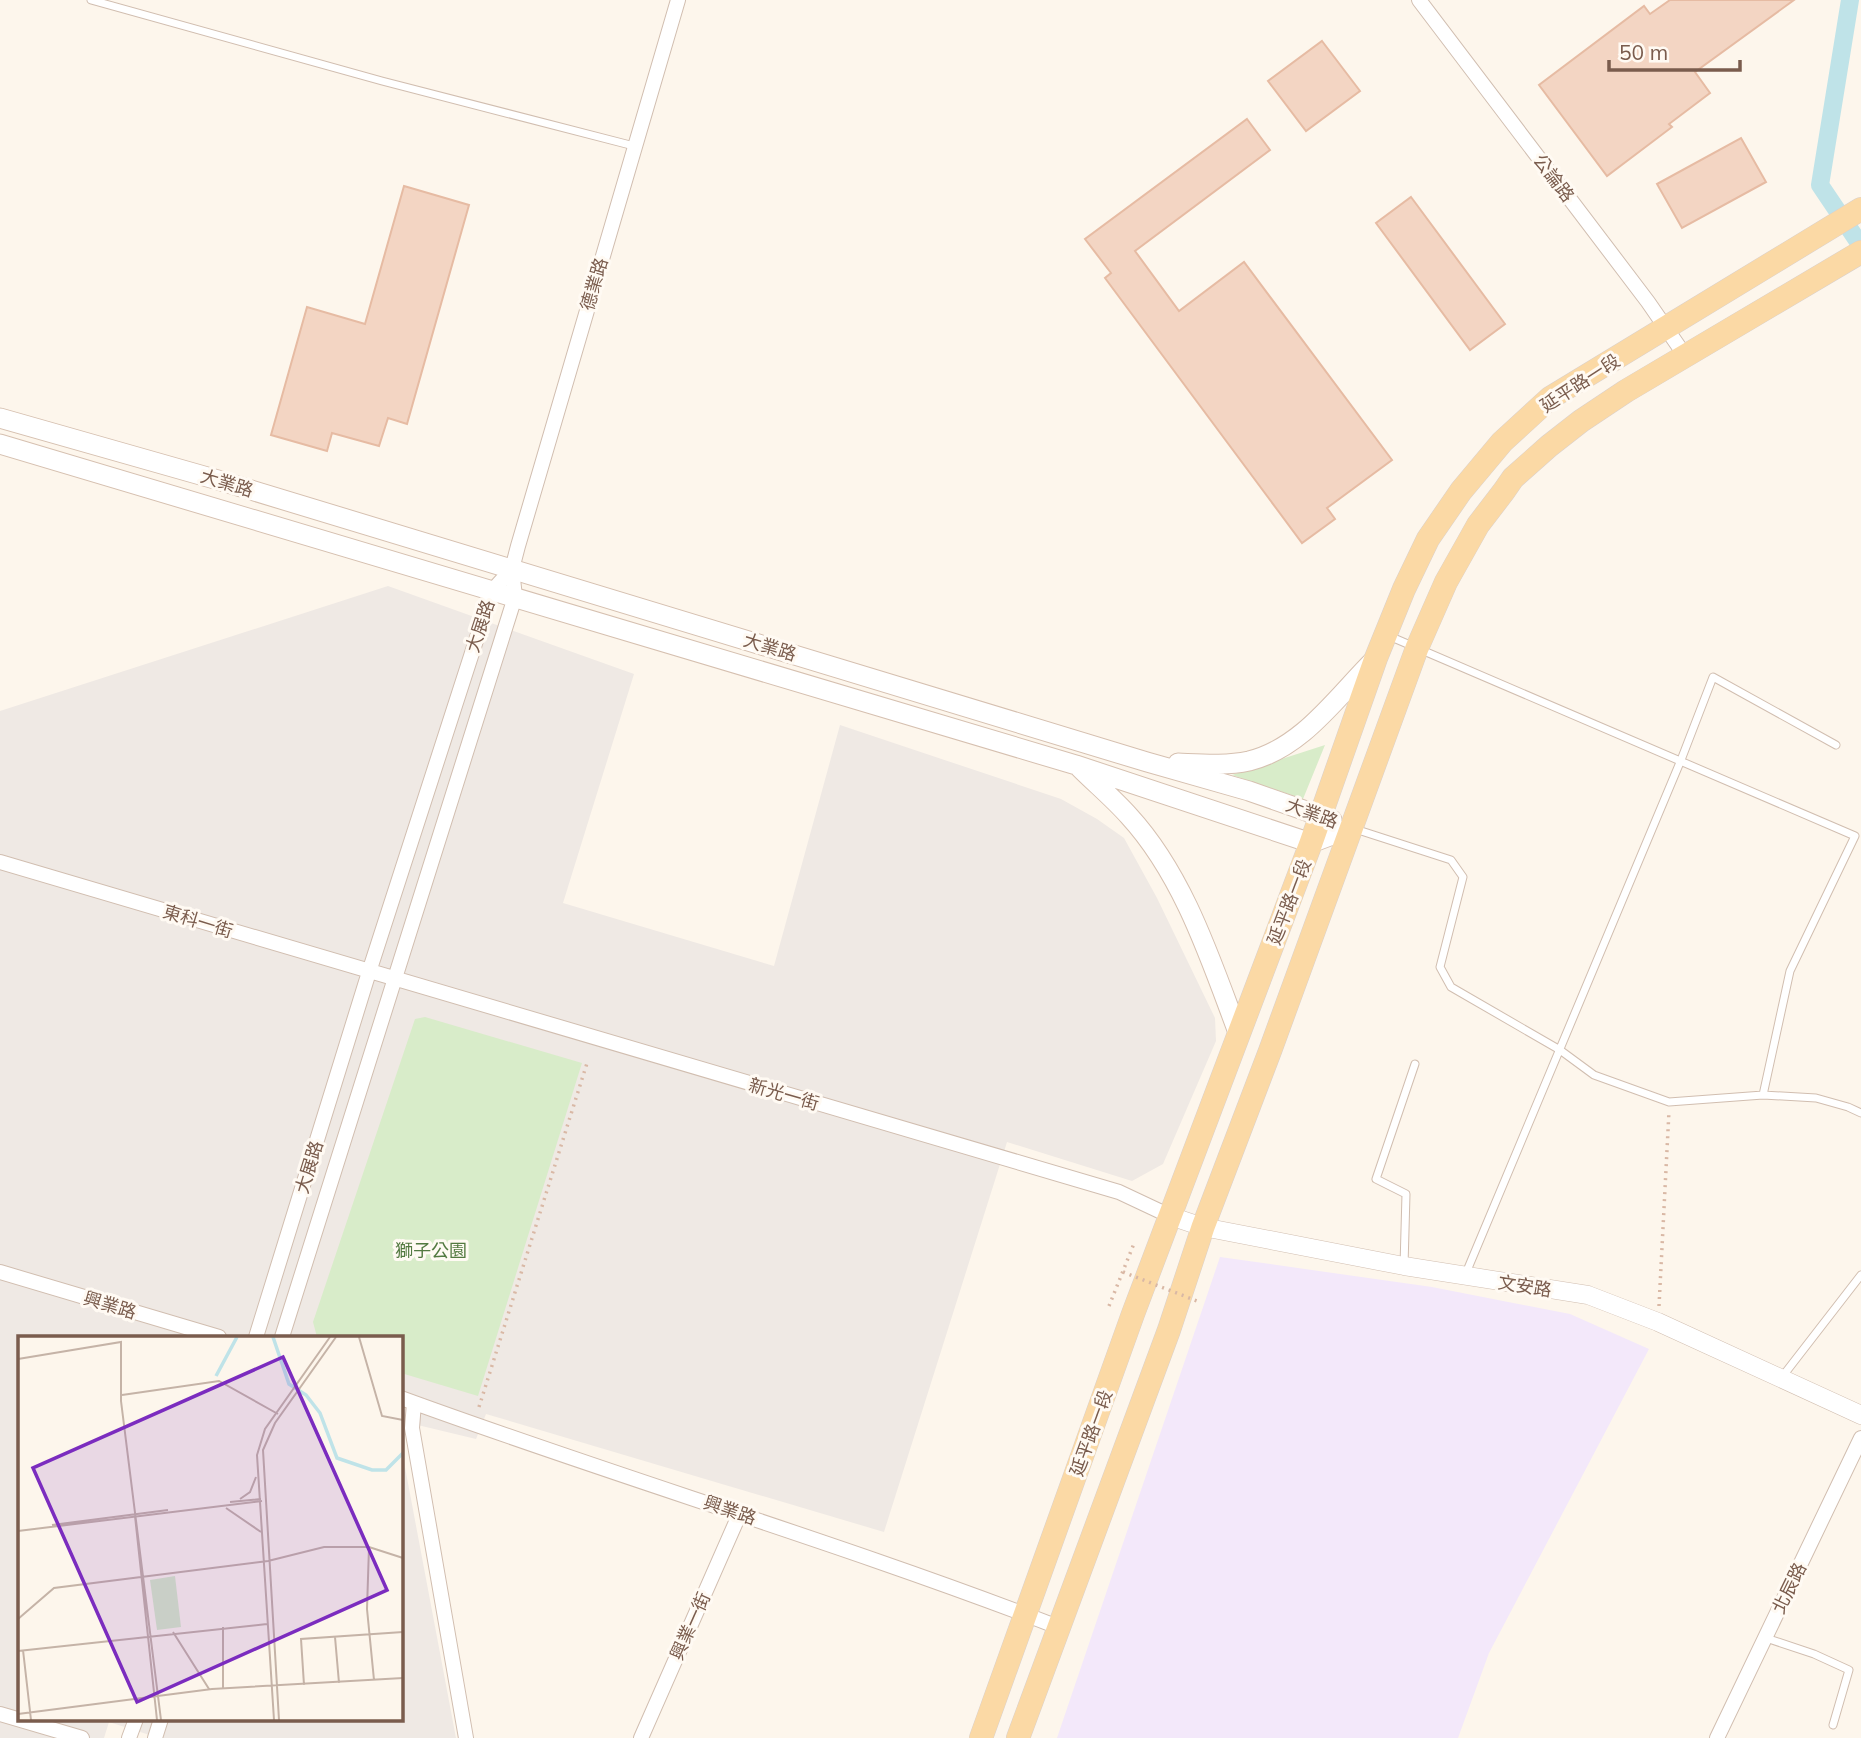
<svg xmlns="http://www.w3.org/2000/svg" width="1861" height="1738" font-family="Mulish,'Noto Sans TC',sans-serif">
	<rect width="100%" height="100%" fill="#fdf6ec"/>
	<path fill="#efe9e4" d="M 388,586 L 634,674 L 563,903 L 774,966 L 840,725 L 1061,799 L 1097,819 L 1124,838 L 1157,898 L 1215,1018 L 1216,1041 L 1163,1164 L 1132,1181 L 1007,1142 L 884,1532 L 486,1414 L 476,1439 L 401,1421 L 401,1337 L 19,1337 L 19,1719 L 401,1719 L 401,1446 L 456,1738 L 159,1738 L 109,1722 L 104,1738 L 0,1738 L 0,711 Z"/>
	<path fill="#f3e8fa" d="M 1220,1257 L 1432,1287 L 1570,1314 L 1649,1349 L 1489,1653 L 1458,1738 L 1057,1738 Z"/>
	<path fill="#d8ecc9" d="M 1325,745 L 1303,799 L 1232,775 Z
		M 425,1017 L 582,1063 L 478,1396 L 401,1373 L 401,1337 L 317,1337 L 313,1322 L 415,1019 Z"/>
	<g fill="none" stroke-linecap="round" stroke-linejoin="round">
		<path stroke="#bfe3e8" stroke-width="18" d="M 1850,0 L 1820,185 L 1861,246"/>
	</g>
	<path fill="#f3d5c3" stroke="#e6bba3" stroke-width="2" d="M 1670,0 L 1794,0 L 1695,72 L 1710,93 L 1669,124 L 1672,127 L 1607,176 L 1539,85 L 1644,6 L 1650,14 Z
		M 1322,41 L 1360,91 L 1306,131 L 1268,81 Z
		M 1247,119 L 1270,150 L 1135,251 L 1179,311 L 1244,262 L 1392,460 L 1327,508 L 1335,519 L 1302,543 L 1105,278 L 1111,273 L 1085,239 Z
		M 1741,138 L 1766,182 L 1682,228 L 1657,184 Z
		M 404,186 L 469,205 L 407,424 L 388,418 L 379,446 L 332,433 L 327,451 L 271,435 L 307,307 L 365,324 Z
		M 1411,197 L 1505,324 L 1470,350 L 1376,223 Z"/>
	<g fill="none" stroke-linecap="round" stroke-linejoin="round">
		<defs>
			<path id="service" d="M 91,0 L 382,81 L 634,146
				M 1389,636 L 1855,836 L 1790,971 L 1763,1095
				M 1355,829 L 1451,860 L 1463,877 L 1440,967 L 1451,987 L 1560,1050 L 1594,1075 L 1669,1102 L 1763,1095 L 1816,1098 L 1848,1107 L 1861,1113
				M 1404,1266 L 1406,1194 L 1376,1179 L 1415,1064
				M 1466,1273 L 1681,760 L 1713,677 L 1836,745
				M 1782,1377 L 1861,1275
				M 1766,1638 L 1814,1654 L 1849,1670 L 1833,1725"/>
			<path id="minor" d="M 1419,0 L 1648,302 L 1686,357
				M 0,862 L 1119,1192 L 1170,1216
				M 0,1272 L 219,1337
				M 256,1337 L 369,972 L 492,591 L 512,569
				M 282,1337 L 515,597 L 512,569 L 518,546 L 678,0
				M 401,1398 C 619,1478 841,1543 1058,1627
				M 414,1403 L 412,1428 L 466,1738
				M 0,1714 L 82,1738
				M 129,1738 L 136,1719
				M 155,1738 L 161,1719
				M 641,1738 L 740,1513
				M 1717,1738 L 1861,1438"/>
			<path id="tertiary" d="M 1170,1216 L 1203,1227 L 1404,1266 L 1588,1295 L 1658,1322 L 1861,1415"/>
			<path id="secondary" d="M 0,418 L 218,480 L 1147,762 L 1249,791 L 1332,820
				M 0,444 L 1076,765 L 1311,843 L 1351,828
				M 1178,763 C 1202,764 1226,766 1249,761 C 1303,748 1338,695 1375,659
				M 1080,768 C 1096,784 1114,799 1129,816 C 1184,876 1211,961 1239,1035"/>
			<path id="primary" d="M 981,1738 L 1133,1314 L 1311,843 L 1376,658 L 1404,589 L 1428,539 L 1461,491 L 1502,442 L 1550,398 L 1861,209
				M 1018,1738 L 1169,1330 L 1203,1227 L 1270,1051 L 1417,648 L 1446,582 L 1478,525 L 1504,491 L 1513,478 L 1549,446 L 1581,421 L 1626,391 L 1861,252"/>
		</defs>
		<use href="#service" stroke="#d1beb0" stroke-width="9"/>
		<use href="#minor" stroke="#d1beb0" stroke-width="16"/>
		<use href="#tertiary" stroke="#d1beb0" stroke-width="19"/>
		<use href="#secondary" stroke="#d6c0b0" stroke-width="21"/>
		<use href="#primary" stroke="#dad1cd" stroke-width="24"/>
		<path stroke="#d9b8a5" stroke-width="3.5" stroke-dasharray="2 5" stroke-linecap="butt" d="M 1109,1306 L 1135,1241
			M 1659,1306 L 1669,1111
			M 479,1407 L 588,1060"/>
		<use href="#service" stroke="#fff" stroke-width="7"/>
		<use href="#minor" stroke="#fff" stroke-width="14"/>
		<use href="#tertiary" stroke="#fff" stroke-width="18"/>
		<use href="#secondary" stroke="#fff" stroke-width="19"/>
		<use href="#primary" stroke="#fbd9a5" stroke-width="23"/>
		<path stroke="#d9b8a5" stroke-width="3.5" stroke-dasharray="2 5" stroke-linecap="butt" d="M 1123,1272 L 1197,1301"/>
	</g>
	<g text-anchor="middle" dominant-baseline="central" stroke-width="6" stroke-linejoin="round" paint-order="stroke">
		<g font-size="18" fill="#7a5c4d" stroke="#fffaf3">
			<text transform="translate(1554 178) rotate(53)">公論路</text>
			<text transform="translate(594 284) rotate(-74)">德業路</text>
			<text transform="translate(1580 383) rotate(-33)">延平路一段</text>
			<text transform="translate(227 483) rotate(17)">大業路</text>
			<text transform="translate(480 626) rotate(-72)">大展路</text>
			<text transform="translate(770 647) rotate(17)">大業路</text>
			<text transform="translate(1312 813) rotate(20)">大業路</text>
			<text transform="translate(1289 902) rotate(-69)">延平路一段</text>
			<text transform="translate(198 921) rotate(17)">東科一街</text>
			<text transform="translate(784 1094) rotate(16)">新光一街</text>
			<text transform="translate(309 1167) rotate(-73)">大展路</text>
			<text transform="translate(1525 1286) rotate(9)">文安路</text>
			<text transform="translate(110 1305) rotate(17)">興業路</text>
			<text transform="translate(1091 1433) rotate(-70)">延平路一段</text>
			<text transform="translate(730 1510) rotate(19)">興業路</text>
			<text transform="translate(1789 1588) rotate(-64)">北辰路</text>
			<text transform="translate(690 1626) rotate(-66)">興業一街</text>
		</g>
		<g font-size="18" fill="#537a41" stroke="#fffaf3">
			<text x="431" y="1250">獅子公園</text>
		</g>
	</g>
	<g transform="translate(18 1336)">
		<rect width="385" height="385" fill="#fdf6ec"/>
		<path d="M 157,240 L 163,291 L 139,294 L 132,244 Z" fill="#d8ecc9"/>
		<path fill="none" stroke="#bfe3e8" stroke-width="3.5" d="M 255,1 L 271,48 L 288,59 L 302,77 L 319,122 L 354,134 L 368,134 L 385,117M 198,40 L 219,1"/>
		<path fill="none" stroke="#c5b3a7" stroke-width="2" d="M 341,1 L 364,80 L 385,84M 0,23 L 103,6 L 103,65 L 143,384M 104,59 L 201,45 L 260,78M 222,163 L 232,156 L 238,141M 212,166 L 243,163M 208,172 L 243,196M 117,180 L 139,384M 34,189 L 150,174M 0,195 L 244,165M 351,211 L 349,273 L 356,344M 0,283 L 36,252 L 250,225 L 306,211 L 351,211 L 385,222M 205,291 L 205,352M 155,296 L 191,353M 317,301 L 321,347M 5,314 L 13,384M 0,315 L 249,288M 286,349 L 283,303 L 385,296M 0,378 L 194,353 L 385,342M 256,384 L 239,119 L 247,93 L 312,1M 261,384 L 245,114 L 257,87 L 318,1"/>
		<path fill="#7b2cbf" fill-opacity="0.15" stroke="#7b2cbf" stroke-width="3.5" d="M 265,21 L 369,254 L 119,366 L 15,132 Z"/>
		<rect width="385" height="385" fill="none" stroke="#7a5c4d" stroke-width="3.5"/>
	</g>
	<path d="M1609 60v10h131v-10" fill="none" stroke="#7a5c4d" stroke-width="3.5"/>
	<text x="1619" y="60" font-size="21" fill="#7a5c4d" stroke="#fffaf3" stroke-width="5" paint-order="stroke">50 m</text>
</svg>
